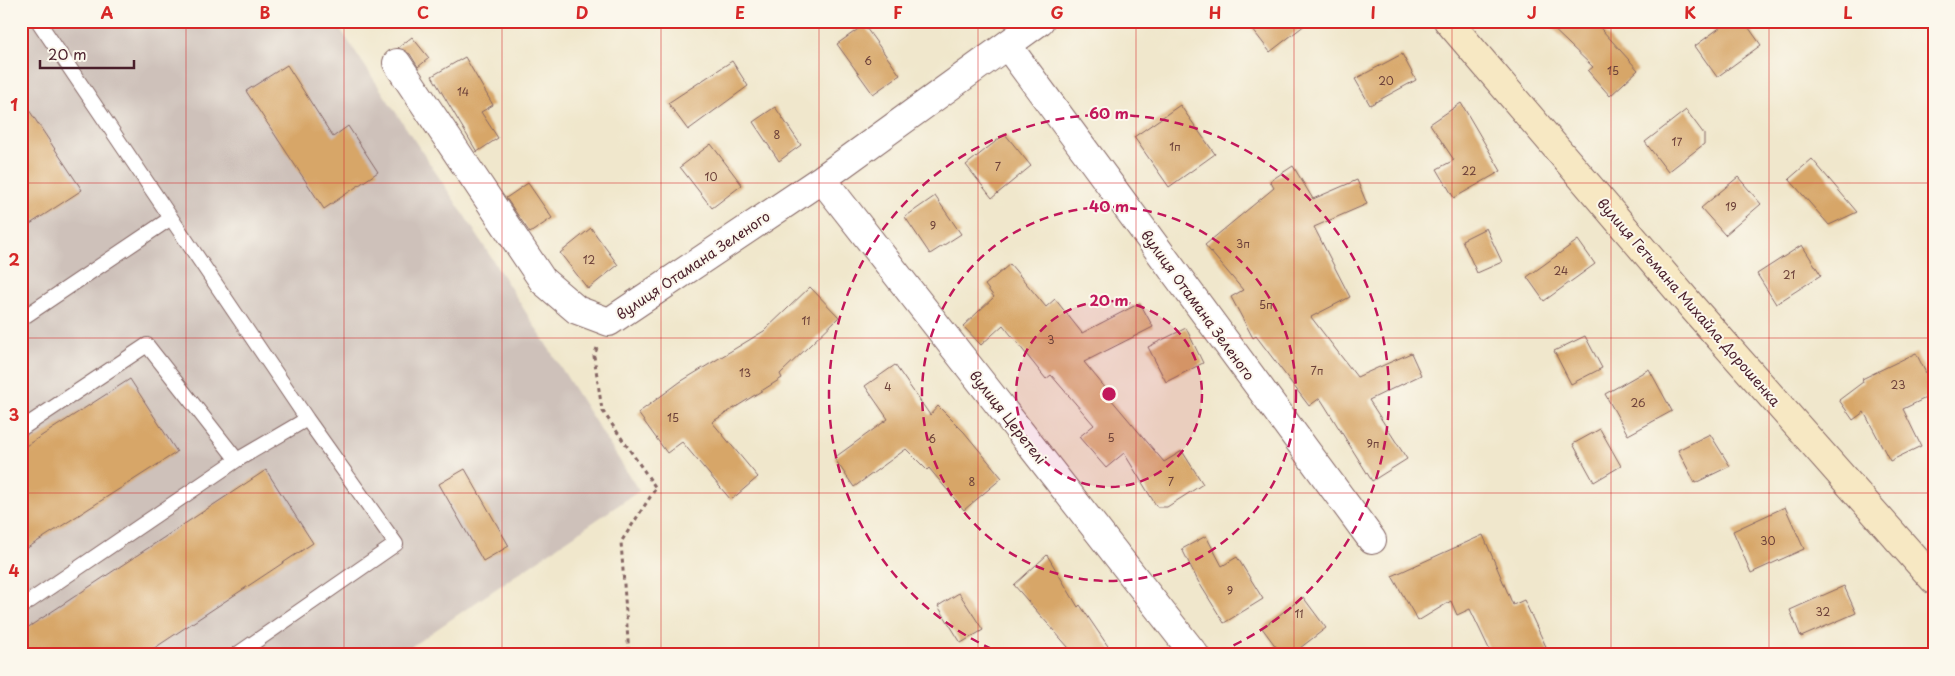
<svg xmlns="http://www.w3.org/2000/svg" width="1955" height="676" font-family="'Playpen Sans',sans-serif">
	<rect width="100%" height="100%" fill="#fbf7ec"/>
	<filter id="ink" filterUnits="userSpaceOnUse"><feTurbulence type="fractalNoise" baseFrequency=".02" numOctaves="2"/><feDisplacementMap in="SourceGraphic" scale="10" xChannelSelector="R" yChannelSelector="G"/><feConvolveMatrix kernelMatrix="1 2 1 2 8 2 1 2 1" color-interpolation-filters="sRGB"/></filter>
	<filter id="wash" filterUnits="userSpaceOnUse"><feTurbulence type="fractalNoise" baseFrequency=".0096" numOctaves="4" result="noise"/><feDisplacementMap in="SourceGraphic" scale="20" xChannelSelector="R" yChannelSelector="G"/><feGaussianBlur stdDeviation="1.12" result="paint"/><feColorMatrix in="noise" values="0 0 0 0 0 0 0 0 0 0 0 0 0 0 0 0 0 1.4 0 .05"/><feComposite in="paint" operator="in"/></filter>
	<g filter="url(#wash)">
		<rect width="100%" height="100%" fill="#f0e7cc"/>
		<path fill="#cec1ba" d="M 21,21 L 335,21 L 470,224 L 639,491 L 399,655 L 21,655 Z"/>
		<g id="blocks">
			<path fill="#d7a667" d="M 1246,21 L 1310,21 L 1270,52 Z
				M 1545,21 L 1594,21 L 1638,70 L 1610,96 L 1588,71 L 1593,67 Z
				M 1729,21 L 1744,21 L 1761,45 L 1717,77 L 1695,46 Z
				M 864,25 L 900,75 L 873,94 L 837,44 Z
				M 412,37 L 429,58 L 418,67 L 410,54 L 398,48 Z
				M 1402,54 L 1416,80 L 1370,105 L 1355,79 Z
				M 465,57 L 493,105 L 481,112 L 498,138 L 477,152 L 432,76 Z
				M 732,61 L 748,86 L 688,130 L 668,103 Z
				M 287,65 L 333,137 L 348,126 L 378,172 L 324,209 L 246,91 Z
				M 21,98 L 82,190 L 21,230 Z
				M 1461,103 L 1501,171 L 1454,198 L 1437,169 L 1454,160 L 1430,124 Z
				M 1180,105 L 1215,154 L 1169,187 L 1134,137 Z
				M 775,107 L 801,145 L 779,161 L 753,122 Z
				M 1686,110 L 1704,134 L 1704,144 L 1668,172 L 1645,142 Z
				M 1005,134 L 1031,166 L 992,198 L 966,165 Z
				M 711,144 L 742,185 L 712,208 L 680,167 Z
				M 1812,159 L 1857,212 L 1829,225 L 1789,179 Z
				M 1293,166 L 1313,199 L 1357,180 L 1367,204 L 1314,227 L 1350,297 L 1311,317 L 1357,377 L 1411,353 L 1421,375 L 1369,400 L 1407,459 L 1372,481 L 1320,398 L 1309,406 L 1256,336 L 1253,338 L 1231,297 L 1243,290 L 1205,245 L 1274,188 L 1270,181 Z
				M 1738,177 L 1761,204 L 1725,235 L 1701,208 Z
				M 528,183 L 552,218 L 530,233 L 506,198 Z
				M 935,196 L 961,234 L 930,254 L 905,217 Z
				M 591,228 L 618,265 L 588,289 L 560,253 Z
				M 1486,228 L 1502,262 L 1477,273 L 1462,240 Z
				M 1578,240 L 1595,264 L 1544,301 L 1527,277 Z
				M 1802,245 L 1821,275 L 1776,304 L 1757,274 Z
				M 1010,264 L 1046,307 L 1055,299 L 1082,333 L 1140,303 L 1153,327 L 1084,362 L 1107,390 L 1105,392 L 1164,462 L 1182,451 L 1203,484 L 1167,507 L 1157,507 L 1124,453 L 1106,468 L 1079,437 L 1094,425 L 1051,375 L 1046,379 L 1003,325 L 981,345 L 963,326 L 994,297 L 985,285 Z
				M 810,287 L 839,317 L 780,374 L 782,378 L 712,422 L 758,477 L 731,500 L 682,442 L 667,453 L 638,413 L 680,382 L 764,331 Z
				M 1186,328 L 1203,363 L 1166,382 L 1148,347 Z
				M 1585,336 L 1602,368 L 1571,384 L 1554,351 Z
				M 1916,353 L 1934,389 L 1934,394 L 1903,409 L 1921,446 L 1890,461 L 1864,412 L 1853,420 L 1839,400 L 1863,382 L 1862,379 Z
				M 895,365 L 930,415 L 938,406 L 964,432 L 1002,478 L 964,510 L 929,468 L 927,470 L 906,449 L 854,487 L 834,458 L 888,419 L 865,386 Z
				M 1649,369 L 1672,411 L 1628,435 L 1605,394 Z
				M 130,379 L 177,452 L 21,552 L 21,449 Z
				M 1600,429 L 1621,466 L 1594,482 L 1573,444 Z
				M 1710,434 L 1730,466 L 1695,483 L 1678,450 Z
				M 465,469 L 509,546 L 483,561 L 439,484 Z
				M 266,470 L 313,543 L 144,655 L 21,655 L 21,632 Z
				M 1785,507 L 1804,549 L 1751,573 L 1733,531 Z
				M 1483,535 L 1513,605 L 1524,600 L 1550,655 L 1492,655 L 1470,609 L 1457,615 L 1451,601 L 1418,621 L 1392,576 Z
				M 1206,536 L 1222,566 L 1237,557 L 1263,599 L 1224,623 L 1198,581 L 1182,549 Z
				M 1047,555 L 1078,607 L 1080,605 L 1114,655 L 1075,655 L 1014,585 Z
				M 1844,586 L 1856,613 L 1801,637 L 1790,610 Z
				M 959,593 L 983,630 L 961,643 L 938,606 Z
				M 1303,597 L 1326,628 L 1291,655 L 1282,655 L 1262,628 Z"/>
		</g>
	</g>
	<g filter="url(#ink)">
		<use href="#blocks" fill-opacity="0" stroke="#846563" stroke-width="1"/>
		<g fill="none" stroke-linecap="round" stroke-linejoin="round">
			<defs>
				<path id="lane" d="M 171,218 L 307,419 L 396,544 L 236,655
					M 21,319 L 171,218 L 38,21
					M 21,429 L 147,345 L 237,460
					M 21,607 L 237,460 L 307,419"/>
				<path id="street" d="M 1007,45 L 1372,540
					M 397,63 L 543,281 L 577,310 L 609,322 L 822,179 L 1040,21
					M 822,179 L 1195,655"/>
				<path id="secondary" d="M 1448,21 L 1693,308 L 1934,580"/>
			</defs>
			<use href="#lane" stroke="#846563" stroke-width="16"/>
			<use href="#street" stroke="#846563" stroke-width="30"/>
			<use href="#secondary" stroke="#846563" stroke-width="30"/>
			<path stroke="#846563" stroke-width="3" stroke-dasharray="4 4" stroke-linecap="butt" d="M 597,348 L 594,356 L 602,410 L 656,488 L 621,542 L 629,655"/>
			<use href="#lane" stroke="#fff" stroke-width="14"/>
			<use href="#street" stroke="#fff" stroke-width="28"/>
			<use href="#secondary" stroke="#f7e8c3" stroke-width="28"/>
		</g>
	</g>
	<path fill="none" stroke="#d62828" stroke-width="1" stroke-opacity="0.55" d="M 186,21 L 186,655M 344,21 L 344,655M 502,21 L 502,655M 661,21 L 661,655M 819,21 L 819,655M 978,21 L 978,655M 1136,21 L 1136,655M 1294,21 L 1294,655M 1452,21 L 1452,655M 1611,21 L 1611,655M 1769,21 L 1769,655M 21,183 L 1934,183M 21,338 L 1934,338M 21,493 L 1934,493"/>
	<circle cx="1109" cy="394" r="93" fill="#c2185b" fill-opacity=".12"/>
	<g fill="none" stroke="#c2185b" stroke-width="2.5" stroke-dasharray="9 6">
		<circle cx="1109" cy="394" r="93"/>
		<circle cx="1109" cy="394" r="187"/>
		<path d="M1006 655A280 280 0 1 1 1212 655"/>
	</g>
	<g text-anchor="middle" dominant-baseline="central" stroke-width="4" stroke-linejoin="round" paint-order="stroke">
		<g font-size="11" fill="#6d413a">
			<text x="868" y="60">6</text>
			<text x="1613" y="70">15</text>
			<text x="1386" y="80">20</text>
			<text x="463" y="91">14</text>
			<text x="777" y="134">8</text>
			<text x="1677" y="141">17</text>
			<text x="1175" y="146">1п</text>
			<text x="998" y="166">7</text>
			<text x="1469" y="170">22</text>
			<text x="711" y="176">10</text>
			<text x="1731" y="206">19</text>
			<text x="933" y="225">9</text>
			<text x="1243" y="243">3п</text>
			<text x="589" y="259">12</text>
			<text x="1561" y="270">24</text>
			<text x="1789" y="274">21</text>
			<text x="1266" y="304">5п</text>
			<text x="806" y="320">11</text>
			<text x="1051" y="339">3</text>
			<text x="1317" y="370">7п</text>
			<text x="745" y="372">13</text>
			<text x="1898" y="384">23</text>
			<text x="888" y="386">4</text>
			<text x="1638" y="402">26</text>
			<text x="673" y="417">15</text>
			<text x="1111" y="437">5</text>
			<text x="932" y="438">6</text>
			<text x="1373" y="443">9п</text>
			<text x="972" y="481">8</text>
			<text x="1171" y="481">7</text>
			<text x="1768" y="540">30</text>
			<text x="1230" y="590">9</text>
			<text x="1823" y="611">32</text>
			<text x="1299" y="613">11</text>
		</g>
		<g font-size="14" fill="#4a1f2b" stroke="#fbf7ec">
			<text transform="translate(693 265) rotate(-34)">вулиця Отамана Зеленого</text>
			<text transform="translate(1689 302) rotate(49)">вулиця Гетьмана Михайла Дорошенка</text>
			<text transform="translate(1198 305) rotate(54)">вулиця Отамана Зеленого</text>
			<text transform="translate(1008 417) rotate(52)">вулиця Церетелі</text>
		</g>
	</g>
	<circle cx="1109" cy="394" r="8" fill="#c2185b" stroke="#fbf7ec" stroke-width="2.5"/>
	<g font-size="15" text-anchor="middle" font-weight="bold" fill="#c2185b" stroke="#fbf7ec" stroke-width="4" stroke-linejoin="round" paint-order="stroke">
		<text x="1109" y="119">60 m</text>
		<text x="1109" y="212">40 m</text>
		<text x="1109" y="306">20 m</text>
	</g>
	<rect width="1955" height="676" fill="none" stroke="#fbf7ec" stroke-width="55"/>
	<path d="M40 60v8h94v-8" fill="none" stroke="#4a1f2b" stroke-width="2.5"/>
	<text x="48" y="60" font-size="15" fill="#4a1f2b" stroke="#fbf7ec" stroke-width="4" paint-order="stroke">20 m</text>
	<rect x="28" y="28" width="1900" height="620" fill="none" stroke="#d62828" stroke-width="2"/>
	<g font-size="16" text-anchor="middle" font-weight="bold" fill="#d62828">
		<text x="107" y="19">A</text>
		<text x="265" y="19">B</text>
		<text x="423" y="19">C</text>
		<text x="582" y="19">D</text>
		<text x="740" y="19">E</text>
		<text x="898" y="19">F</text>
		<text x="1057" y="19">G</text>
		<text x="1215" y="19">H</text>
		<text x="1373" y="19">I</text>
		<text x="1532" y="19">J</text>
		<text x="1690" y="19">K</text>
		<text x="1848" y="19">L</text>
		<text x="14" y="111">1</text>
		<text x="14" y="266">2</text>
		<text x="14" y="421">3</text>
		<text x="14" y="577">4</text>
	</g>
</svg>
